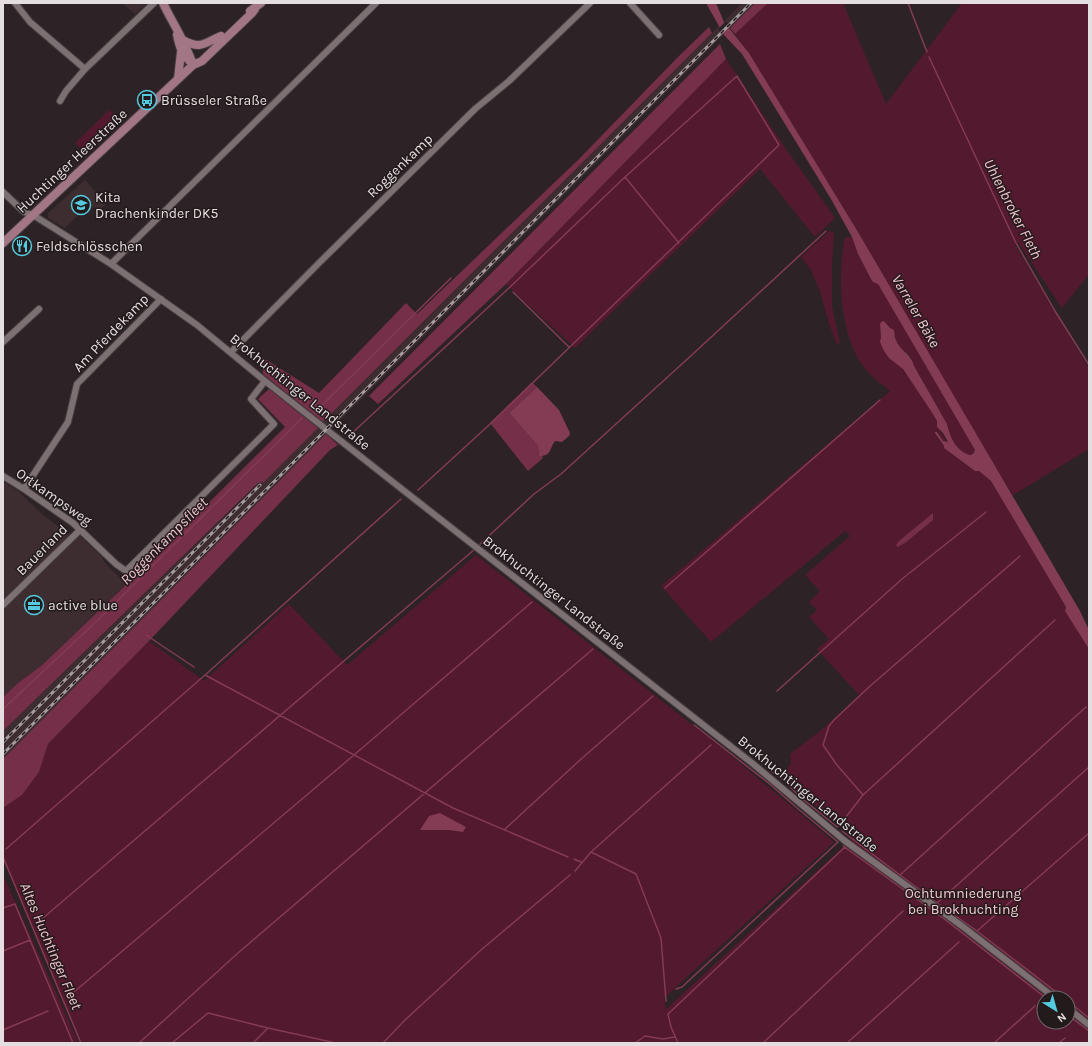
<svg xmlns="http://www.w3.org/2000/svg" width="1092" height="1046" font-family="Karla,sans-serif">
	<rect width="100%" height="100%" fill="#2d2326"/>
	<path fill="#3d2d31" d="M 122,3 L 147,3 L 135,14 Z
		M 742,3 L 755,3 L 3,759 L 3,731 L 259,483 L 264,482 Z
		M 85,180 L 106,204 L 99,211 L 94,206 L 87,213 L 84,209 L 65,228 L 48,218 L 48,213 Z
		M 3,482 L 18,491 L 43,515 L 68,534 L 78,534 L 102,557 L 104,562 L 126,584 L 41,666 L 18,683 L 3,697 Z"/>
	<path fill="#53192e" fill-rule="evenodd" d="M 768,3 L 843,3 L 886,104 L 962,3 L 1089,3 L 1089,274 L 1062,308 L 1018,242 L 1015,245 L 1089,369 L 1089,449 L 1013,495 L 989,457 L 858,232 L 749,53 L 735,34 Z
		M 726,59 L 784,146 L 835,218 L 815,237 L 760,169 L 575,348 L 506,284 Z
		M 109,110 L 121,120 L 85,154 L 75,143 Z
		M 829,231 L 834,233 L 832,265 L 832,306 L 840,343 L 837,344 L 830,327 L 820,291 L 811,270 L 801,257 Z
		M 845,237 L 852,237 L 858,254 L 871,279 L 873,282 L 878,284 L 975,450 L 973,454 L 970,455 C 956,451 950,437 947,424 L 914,366 C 913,364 913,361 912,359 C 907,349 894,348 895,334 L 880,330 C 885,350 900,365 912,382 C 918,392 934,411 937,421 C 937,423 937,425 938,427 C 940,432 945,438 948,443 L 943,441 L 937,432 L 938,439 L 944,446 L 944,448 L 968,466 L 975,471 L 979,471 L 991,481 L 1066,607 L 1065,611 L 1089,643 L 1089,1043 L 81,1043 L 3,859 L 3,808 L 22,795 L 39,772 L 48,744 L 149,641 L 204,681 L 289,604 L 347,665 L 476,555 L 718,745 L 834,842 L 664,998 L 666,1009 L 854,837 L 801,794 L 781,775 L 791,764 L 790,754 L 824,728 L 859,695 L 817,649 L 829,639 L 809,617 L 817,610 L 809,602 L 820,591 L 805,575 L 850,536 L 845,531 L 711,642 L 661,586 L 890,391 C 883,385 875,380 869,373 C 839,342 837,277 845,237 ZM 1044,998 L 1068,998 L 1068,1022 L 1044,1022 Z
		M 3,875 L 79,1043 L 3,1043 Z"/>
	<path fill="#762f48" d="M 755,3 L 768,3 L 735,34 L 730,28 Z
		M 709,27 L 712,33 L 323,422 L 263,374 L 262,357 L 319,393 L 406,303 L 417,314 L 579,159 L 678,57 Z
		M 720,44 L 726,59 L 506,284 L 378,404 L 369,396 Z
		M 532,382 L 537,387 L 509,413 L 538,446 L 539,456 L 542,456 L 543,458 L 528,471 L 490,423 Z
		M 269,389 L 318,428 L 264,482 L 258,483 L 3,731 L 3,697 L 18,683 L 41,666 L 132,579 L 285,427 L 258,399 Z
		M 326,434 L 338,445 L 330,450 L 149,641 L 48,744 L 39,772 L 22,795 L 3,808 L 3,759 Z
		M 933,513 L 933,520 L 905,543 L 898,547 L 896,545 L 899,541 Z"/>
	<path fill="#843b54" d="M 706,3 L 716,3 L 724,22 L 749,53 L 858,232 L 1080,611 L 1089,630 L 1089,649 L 1065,611 L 1066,607 L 991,481 L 979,471 L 975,471 L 944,448 L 944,446 L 935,433 L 935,432 L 937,432 L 943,441 L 948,442 L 943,433 L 937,427 L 937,421 L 931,411 L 903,369 L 889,358 L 884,351 L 880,342 L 881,337 L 880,324 L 881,322 L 884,321 L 890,328 L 894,330 C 895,333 894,337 896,340 C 900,351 911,353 914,366 L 947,424 C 950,437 956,451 970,455 L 973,454 L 975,450 L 878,284 L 873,282 L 871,279 L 858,254 L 852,237 L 831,199 L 742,54 L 724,35 Z
		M 537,387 L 559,410 L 570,433 L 569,436 L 562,442 L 555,441 C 549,449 552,456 539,456 L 538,446 L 509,413 Z
		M 440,813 L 466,827 L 463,832 L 449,830 L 420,830 L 429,816 Z"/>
	<path fill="#2d2326" d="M 726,21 L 730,25 L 722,34 L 718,29 Z"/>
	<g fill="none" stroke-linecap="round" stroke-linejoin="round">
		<path stroke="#843b54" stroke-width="1.5" d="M 908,3 L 927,52
			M 929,57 L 1016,243 L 1055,311 L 1089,365
			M 625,177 L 679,243
			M 513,292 L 569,347
			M 314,413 L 451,278
			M 350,435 L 509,288 L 625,177 L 737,76 L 779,145 L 488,426 L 418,490
			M 478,546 L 534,494 L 561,474 L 694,353 L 826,231
			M 665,588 L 880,400
			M 146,635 L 194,667
			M 205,675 L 453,808 L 568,857
			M 777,691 L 902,579 L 986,512
			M 3,709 L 99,619 L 302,418
			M 694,725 L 771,785 L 797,808 L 838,842
			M 771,771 L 785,781 L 799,796 L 836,826
			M 863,795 L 837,765 L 823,745 L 829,726 L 834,720 L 869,687 L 1020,556
			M 837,827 L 842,822 L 863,795 L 1055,620
			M 504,830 L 580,760 L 653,696
			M 842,831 L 937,903 L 977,931 L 1064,998
			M 843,846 L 943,918 L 1046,998
			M 6,849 L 205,675 L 401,499
			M 591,852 L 636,874 L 661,938 L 666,1001
			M 3,857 L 81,1043
			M 574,859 L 581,862
			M 575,871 L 591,852 L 711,745
			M 900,875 L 1086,707
			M 937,903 L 1089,767
			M 3,908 L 15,904 L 73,1043
			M 36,924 L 475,549
			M 977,931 L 1089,833
			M 3,951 L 30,940
			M 676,989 L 682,987 L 838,842
			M 68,997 L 354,755 L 532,602
			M 1068,1001 L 1089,1018
			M 1068,1015 L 1089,1031
			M 3,1030 L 48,1011
			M 139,1043 L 238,953 L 593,649
			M 172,1043 L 208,1013 L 268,1028 L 336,1043
			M 253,1043 L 268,1028
			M 383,1043 L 405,1020 L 481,950 L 570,875
			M 635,1043 L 645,1036 L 663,1039 L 675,1037
			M 678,1043 L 671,1027 L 668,1014 L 845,847
			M 763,1043 L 903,911
			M 847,1043 L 959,942
			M 994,1043 L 1035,1006
			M 1059,1043 L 1065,1038"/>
		<defs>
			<path id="minor" d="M 15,3 L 30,22 L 85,69
				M 630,3 L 659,35
				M 60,101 L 66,91 L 85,69 L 154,3
				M 3,192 L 24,212 L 33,215 L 111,264 L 197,325 L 265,381 L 403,490 L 752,763 L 845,841 L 962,926 L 1055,998
				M 111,264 L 376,3
				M 3,342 L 39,309
				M 231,352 L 318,264 L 475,109 L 509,81 L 590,3
				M 3,476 L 24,489 L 73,523 L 116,564 L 126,571 L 274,424 L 251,399 L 265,381
				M 24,489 L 68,422 L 77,384 L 161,299
				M 3,605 L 81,529
				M 1068,1008 L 1089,1025"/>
			<path id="secondary" d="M 163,3 C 173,24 186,43 193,65
				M 250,11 L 261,3
				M 177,35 C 180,49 182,55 193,64
				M 183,40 C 201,50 204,43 221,36
				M 178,79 L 181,52
				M 3,243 L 193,65 L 202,61 L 252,13 L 255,9"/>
		</defs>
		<use href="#minor" stroke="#473e41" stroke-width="8"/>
		<use href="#secondary" stroke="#473e41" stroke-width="10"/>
		<use href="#minor" stroke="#7c7073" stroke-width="6"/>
		<use href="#secondary" stroke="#a27684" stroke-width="8"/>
		<defs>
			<path id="rail" d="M 3,742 L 260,485
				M 3,754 L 751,3"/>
		</defs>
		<use href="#rail" stroke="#a49c9e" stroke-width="3"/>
		<use href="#rail" stroke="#231a1c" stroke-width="1.5" stroke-dasharray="4.5" stroke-linecap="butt"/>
	</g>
	<defs>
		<symbol id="bus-ring" viewBox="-11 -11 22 22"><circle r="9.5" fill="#231a1c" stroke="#54cade" stroke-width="1.5"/><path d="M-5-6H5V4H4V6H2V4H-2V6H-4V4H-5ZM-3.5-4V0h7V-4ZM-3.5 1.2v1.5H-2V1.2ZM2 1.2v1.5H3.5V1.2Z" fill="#54cade"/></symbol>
		<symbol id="school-ring" viewBox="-11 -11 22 22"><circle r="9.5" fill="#231a1c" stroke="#54cade" stroke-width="1.5"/><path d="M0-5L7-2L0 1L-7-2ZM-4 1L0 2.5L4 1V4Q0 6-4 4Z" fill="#54cade"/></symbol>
		<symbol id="restaurant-ring" viewBox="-11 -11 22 22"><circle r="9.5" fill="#231a1c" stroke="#54cade" stroke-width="1.5"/><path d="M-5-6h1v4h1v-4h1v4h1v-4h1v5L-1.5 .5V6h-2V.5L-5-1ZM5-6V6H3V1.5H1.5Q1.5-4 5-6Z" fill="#54cade"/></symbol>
		<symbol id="office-ring" viewBox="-11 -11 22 22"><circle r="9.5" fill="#231a1c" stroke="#54cade" stroke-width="1.5"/><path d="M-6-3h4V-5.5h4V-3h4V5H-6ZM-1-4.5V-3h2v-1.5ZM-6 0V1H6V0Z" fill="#54cade"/></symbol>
	</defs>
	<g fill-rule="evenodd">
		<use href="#bus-ring" x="136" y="89" width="22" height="22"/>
		<use href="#school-ring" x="70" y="194" width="22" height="22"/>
		<use href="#restaurant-ring" x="11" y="235" width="22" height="22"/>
		<use href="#office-ring" x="23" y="594" width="22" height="22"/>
	</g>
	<g text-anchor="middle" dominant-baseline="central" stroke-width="3" stroke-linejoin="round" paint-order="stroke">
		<g font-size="14" fill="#e5dee0" stroke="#231a1c" text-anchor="start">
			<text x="161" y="100">Brüsseler Straße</text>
			<text x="95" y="197">Kita<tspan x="95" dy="16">Drachenkinder DK5</tspan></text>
			<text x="36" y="246">Feldschlösschen</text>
			<text x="48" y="605">active blue</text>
		</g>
		<g font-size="14" fill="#e5dee0" stroke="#231a1c">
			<text transform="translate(72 161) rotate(-43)">Huchtinger Heerstraße</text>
			<text transform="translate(400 166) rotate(-44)">Roggenkamp</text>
			<text transform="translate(111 333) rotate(-46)">Am Pferdekamp</text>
			<text transform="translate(300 392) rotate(39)">Brokhuchtinger Landstraße</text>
			<text transform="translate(54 497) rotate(35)">Ortkampsweg</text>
			<text transform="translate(42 550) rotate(-45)">Bauerland</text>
			<text transform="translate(554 593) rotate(38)">Brokhuchtinger Landstraße</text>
			<text transform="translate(808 794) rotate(39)">Brokhuchtinger Landstraße</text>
		</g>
		<g font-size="14" fill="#f5c8d4" stroke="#231a1c">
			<text x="963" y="893">Ochtumniederung<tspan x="963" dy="16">bei Brokhuchting</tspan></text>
		</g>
		<g font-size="15" font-style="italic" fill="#f1c5d0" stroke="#231a1c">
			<text transform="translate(1013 209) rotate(63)">Uhlenbroker Fleth</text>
			<text transform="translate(916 311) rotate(60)">Varreler Bäke</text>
			<text transform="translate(164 541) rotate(-45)">Roggenkampsfleet</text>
			<text transform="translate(51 946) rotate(67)">Altes Huchtinger Fleet</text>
		</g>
	</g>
	<rect width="1092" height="1046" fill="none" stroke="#e5dee0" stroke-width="8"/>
	<g transform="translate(1056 1010) rotate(143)"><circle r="19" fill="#231a1c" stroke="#71686a"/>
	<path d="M0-3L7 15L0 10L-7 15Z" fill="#54cade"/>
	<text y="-6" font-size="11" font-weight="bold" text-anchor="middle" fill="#e5dee0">N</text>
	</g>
</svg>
